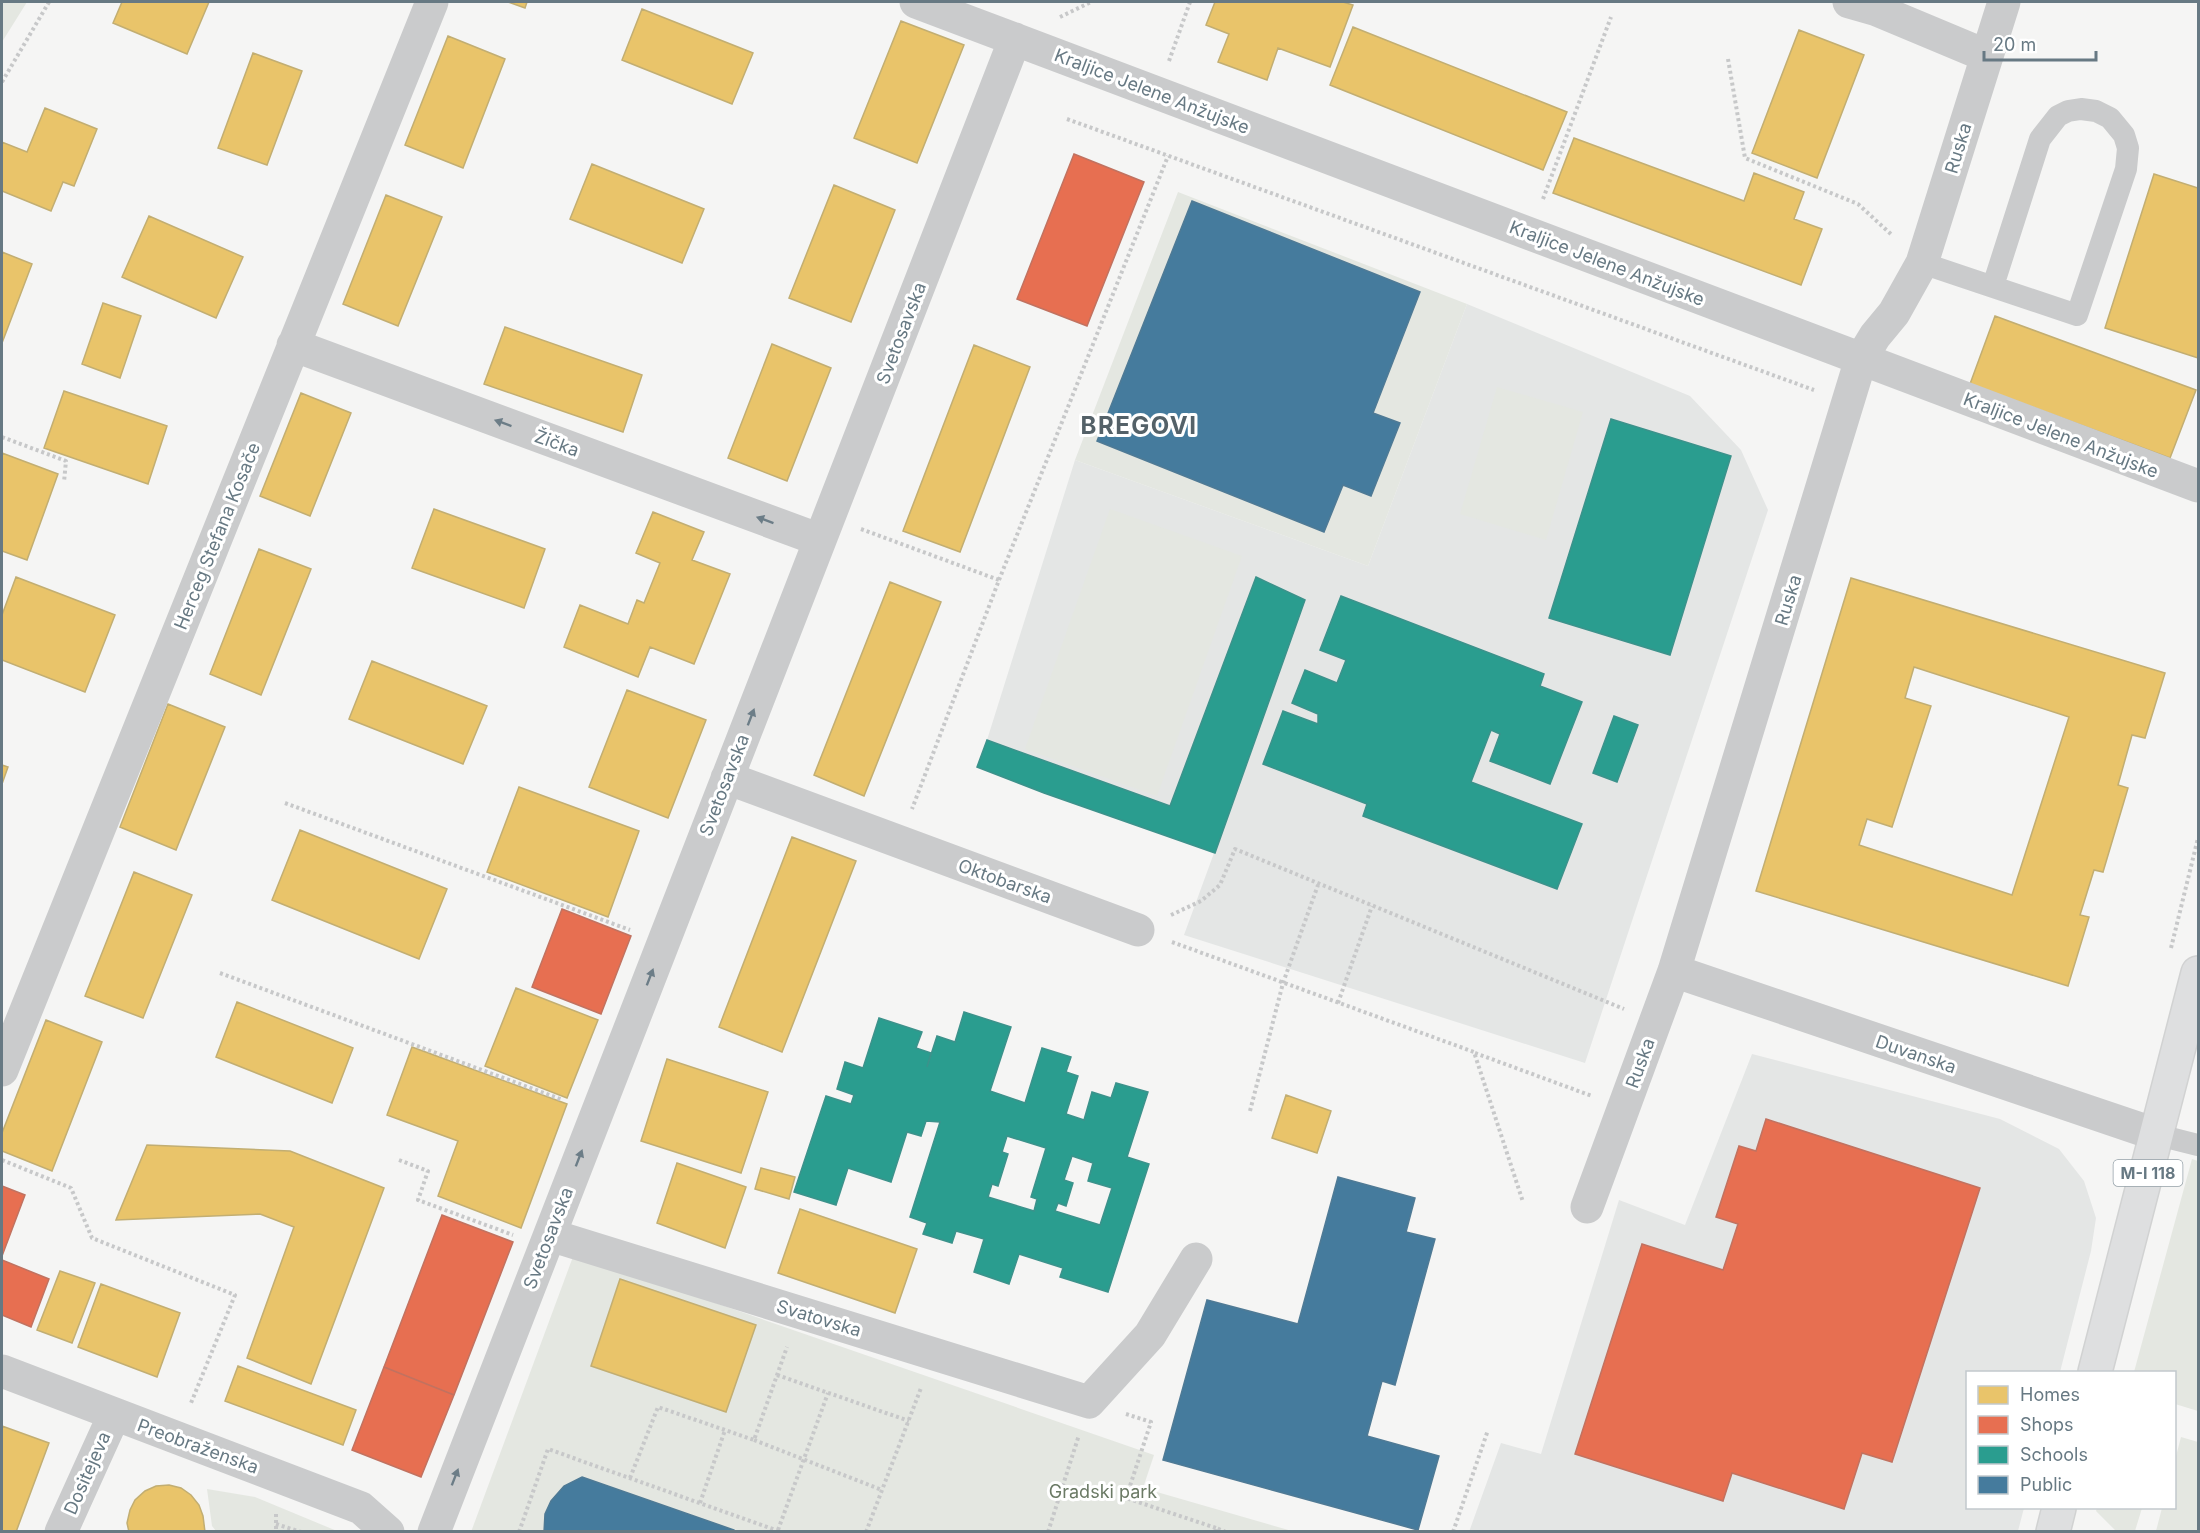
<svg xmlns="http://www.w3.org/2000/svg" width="2200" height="1533" font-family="Inter,sans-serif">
	<rect width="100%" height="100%" fill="#f5f5f4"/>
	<path fill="#e4e6e5" d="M 1467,304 L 1690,396 L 1741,450 L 1768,510 L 1585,1063 L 1184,935 L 1214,853 L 977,767 L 987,740 L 1075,460 L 1368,566 Z
		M 1752,1054 L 2000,1119 L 2059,1149 L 2084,1181 L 2096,1218 L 2091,1251 L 2060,1372 L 1968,1372 L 1968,1508 L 2024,1508 L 2018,1531 L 1469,1532 L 1501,1443 L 1541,1454 L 1619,1200 L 1685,1225 Z"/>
	<path fill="#e4e7e1" d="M 2,2 L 27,2 L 2,42 Z
		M 1178,192 L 1467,304 L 1368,566 L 1075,460 Z
		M 1497,387 L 1583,412 L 1546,540 L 1460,514 Z
		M 1110,509 L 1242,556 L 1157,796 L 1025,749 Z
		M 2192,1159 L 2198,1161 L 2198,1411 L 2175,1404 L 2174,1372 L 2134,1372 Z
		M 574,1254 L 1154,1455 L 1143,1488 L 1292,1531 L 471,1532 Z
		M 2181,1437 L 2198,1442 L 2198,1531 L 2156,1531 L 2162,1508 L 2174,1508 L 2175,1460 Z
		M 207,1489 L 255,1497 L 337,1531 L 216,1531 L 212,1526 Z
		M 2097,1508 L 2142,1508 L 2135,1531 L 2116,1531 L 2096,1511 Z"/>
	<path fill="#e9c46a" stroke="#c2ae72" stroke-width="1.5" fill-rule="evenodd" d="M 122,2 L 209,2 L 187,54 L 113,23 Z
		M 508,2 L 527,2 L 525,8 Z
		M 1215,2 L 1343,2 L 1353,5 L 1330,67 L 1278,48 L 1267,80 L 1218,62 L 1229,34 L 1206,25 Z
		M 642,9 L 753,53 L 732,104 L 622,60 Z
		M 901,21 L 964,45 L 917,163 L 854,138 Z
		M 1353,27 L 1567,112 L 1543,170 L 1330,85 Z
		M 1799,30 L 1864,55 L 1817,178 L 1752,153 Z
		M 448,36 L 505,59 L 463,168 L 405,145 Z
		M 253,53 L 302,71 L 267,165 L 218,148 Z
		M 45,108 L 97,129 L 74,186 L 63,182 L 51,211 L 2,191 L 2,142 L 27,152 Z
		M 1574,138 L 1744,201 L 1754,173 L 1804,192 L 1794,219 L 1822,229 L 1801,285 L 1553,193 Z
		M 592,164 L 704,209 L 682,263 L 570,219 Z
		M 2154,174 L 2198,188 L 2198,358 L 2105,328 Z
		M 834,185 L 895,210 L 851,322 L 789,298 Z
		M 386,195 L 442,217 L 398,326 L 343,304 Z
		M 149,216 L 243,257 L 216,318 L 122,277 Z
		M 2,252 L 32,264 L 2,343 Z
		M 103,303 L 141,316 L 120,378 L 82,364 Z
		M 1995,316 L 2196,390 L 2170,458 L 1970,384 Z
		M 505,327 L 642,375 L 623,432 L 484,384 Z
		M 772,344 L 831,368 L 787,481 L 728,458 Z
		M 974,345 L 1030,367 L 960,552 L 903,531 Z
		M 64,391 L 167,426 L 148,484 L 44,448 Z
		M 301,393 L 351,413 L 310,516 L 260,496 Z
		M 2,453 L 58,474 L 27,560 L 2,551 Z
		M 434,509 L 545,549 L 524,608 L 412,568 Z
		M 653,512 L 704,532 L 692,560 L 730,574 L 694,664 L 650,647 L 638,677 L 564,647 L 580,605 L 628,624 L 637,600 L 644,603 L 660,563 L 636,553 Z
		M 259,549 L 311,569 L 261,695 L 210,674 Z
		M 16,577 L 115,615 L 85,692 L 2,660 L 2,615 Z
		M 1851,578 L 2165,673 L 2145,738 L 2132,735 L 2118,785 L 2128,788 L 2103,872 L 2094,870 L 2080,915 L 2089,917 L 2068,986 L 1756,891 ZM 1914,667 L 2069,717 L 2012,895 L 1859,845 L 1867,819 L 1892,827 L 1931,706 L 1905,698 Z
		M 890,582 L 941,602 L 864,796 L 814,775 Z
		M 372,661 L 487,706 L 463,764 L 349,719 Z
		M 627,690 L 706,720 L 668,818 L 589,787 Z
		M 168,704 L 225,727 L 176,850 L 120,827 Z
		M 2,765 L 8,767 L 2,784 Z
		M 519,787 L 639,831 L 608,917 L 487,872 Z
		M 300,830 L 447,889 L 419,959 L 272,900 Z
		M 792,837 L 856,861 L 782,1052 L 719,1027 Z
		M 134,872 L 192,895 L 143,1018 L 85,996 Z
		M 516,988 L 598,1020 L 567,1098 L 485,1066 Z
		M 237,1002 L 353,1048 L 332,1103 L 216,1057 Z
		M 46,1020 L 102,1042 L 52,1171 L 2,1151 L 2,1133 Z
		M 412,1047 L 567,1104 L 521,1228 L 438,1196 L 458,1141 L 387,1115 Z
		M 667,1059 L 768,1092 L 741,1173 L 641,1141 Z
		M 1286,1095 L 1331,1111 L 1317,1153 L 1272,1138 Z
		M 147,1145 L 290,1151 L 384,1188 L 311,1384 L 247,1358 L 294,1227 L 260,1214 L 116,1220 Z
		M 677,1163 L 746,1187 L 725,1248 L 657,1223 Z
		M 761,1168 L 795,1177 L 789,1199 L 755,1189 Z
		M 800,1209 L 917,1249 L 895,1313 L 778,1273 Z
		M 60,1271 L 95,1283 L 72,1343 L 37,1330 Z
		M 620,1279 L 756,1325 L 726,1412 L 591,1366 Z
		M 101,1284 L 180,1313 L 157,1377 L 78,1347 Z
		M 238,1366 L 356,1410 L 343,1445 L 225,1401 Z
		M 2,1426 L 49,1443 L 16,1532 L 2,1532 Z
		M 169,1485 L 181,1488 L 191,1495 L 199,1505 L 203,1516 L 205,1532 L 129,1532 L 127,1523 L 130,1510 L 135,1500 L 145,1491 L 156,1486 Z"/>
	<path fill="#e76f51" stroke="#c17260" stroke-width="1.5" d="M 1074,154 L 1144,182 L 1087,326 L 1017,299 Z
		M 562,909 L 631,936 L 601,1014 L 532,987 Z
		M 1766,1119 L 1980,1188 L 1892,1462 L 1862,1453 L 1844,1509 L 1732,1473 L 1723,1501 L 1575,1454 L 1642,1244 L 1723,1270 L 1738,1224 L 1716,1217 L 1739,1146 L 1756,1151 Z
		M 2,1186 L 25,1195 L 2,1256 Z
		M 442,1215 L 513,1242 L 454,1395 L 384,1367 Z
		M 2,1260 L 49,1279 L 31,1327 L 2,1315 Z
		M 384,1367 L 454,1395 L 421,1477 L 352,1450 Z"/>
	<path fill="#2a9d8f" stroke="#3c928b" stroke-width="1.5" fill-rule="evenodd" d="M 1611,419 L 1731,456 L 1670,655 L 1549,618 Z
		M 1256,577 L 1305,600 L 1215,853 L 1044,793 L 977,767 L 987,740 L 1170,806 Z
		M 1341,596 L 1544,674 L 1540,686 L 1582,702 L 1550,784 L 1490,761 L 1500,734 L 1491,730 L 1471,782 L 1582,824 L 1557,889 L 1363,816 L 1367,804 L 1263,764 L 1283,711 L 1318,724 L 1318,714 L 1292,703 L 1305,670 L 1337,683 L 1346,660 L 1320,650 Z
		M 1614,716 L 1638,725 L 1617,782 L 1593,773 Z
		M 964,1012 L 1011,1027 L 990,1091 L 1025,1103 L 1042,1048 L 1071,1057 L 1066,1072 L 1078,1076 L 1066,1114 L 1084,1120 L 1092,1092 L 1111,1098 L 1116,1083 L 1148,1092 L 1127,1157 L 1149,1164 L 1108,1292 L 1060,1277 L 1063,1268 L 1019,1254 L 1009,1284 L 974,1272 L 984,1239 L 956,1231 L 952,1243 L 923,1234 L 927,1223 L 910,1217 L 940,1122 L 926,1121 L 921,1136 L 907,1132 L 891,1182 L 848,1168 L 836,1205 L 794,1192 L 826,1096 L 851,1104 L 854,1095 L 837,1089 L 845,1062 L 863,1068 L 879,1018 L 922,1032 L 916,1048 L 931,1053 L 927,1067 L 937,1036 L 955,1042 ZM 1007,1136 L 1046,1148 L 1031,1197 L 1037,1199 L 1034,1211 L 988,1197 L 992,1184 L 998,1186 L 1008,1154 L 1002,1152 ZM 1072,1156 L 1093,1163 L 1088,1181 L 1112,1188 L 1100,1225 L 1055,1211 L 1058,1203 L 1066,1206 L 1073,1183 L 1064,1180 Z"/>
	<path fill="#457b9d" stroke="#4f7a95" stroke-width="1.5" d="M 1192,201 L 1420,292 L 1373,413 L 1400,423 L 1371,496 L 1343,485 L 1324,532 L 1097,441 Z
		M 1338,1177 L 1415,1198 L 1406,1232 L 1435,1239 L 1395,1385 L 1382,1381 L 1367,1436 L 1439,1456 L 1418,1530 L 1163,1460 L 1207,1300 L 1298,1324 Z
		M 582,1477 L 734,1530 L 734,1532 L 544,1532 L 545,1514 L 551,1501 L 564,1486 Z"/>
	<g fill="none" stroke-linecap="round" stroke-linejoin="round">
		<defs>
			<path id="primary" d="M 2095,1372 L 2198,973
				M 2053,1532 L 2059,1508"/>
		</defs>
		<use href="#primary" stroke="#d1d2d2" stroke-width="36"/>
		<path stroke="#c7c8c9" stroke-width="4" stroke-dasharray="3 3" stroke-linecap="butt" d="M 1060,17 L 1091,2
			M 1728,59 L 1745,158 L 1858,204 L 1893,236
			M 1169,61 L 1190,2
			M 2,82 L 49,2
			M 1067,119 L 1814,390
			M 1543,199 L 1611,17
			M 2,437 L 66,461 L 64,482
			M 861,529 L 999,580 L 912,809
			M 999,580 L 1168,156
			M 285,803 L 630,930
			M 1171,915 L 1201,901 L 1220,885 L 1235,849 L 1624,1009
			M 1172,942 L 1474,1052 L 1523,1202
			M 2171,948 L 2198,838
			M 220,973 L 563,1100
			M 1338,1003 L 1372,906
			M 1475,1053 L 1592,1096
			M 1250,1111 L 1283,983 L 1318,885
			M 2,1160 L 71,1188 L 92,1238 L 235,1295 L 191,1403
			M 399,1160 L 428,1171 L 418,1200 L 513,1235
			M 777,1375 L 909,1421
			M 1126,1414 L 1151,1422 L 1126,1498 L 1216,1528
			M 754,1440 L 882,1490
			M 630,1478 L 658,1407 L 754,1440 L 787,1347
			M 700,1503 L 725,1430
			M 276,1514 L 276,1532
			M 276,1524 L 301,1532
			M 778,1530 L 828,1393
			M 519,1532 L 548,1449 L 781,1532
			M 866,1532 L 921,1388
			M 1048,1532 L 1079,1435
			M 1215,1532 L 1216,1528 L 1226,1532
			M 1453,1532 L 1488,1430"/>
		<path stroke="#cacbcc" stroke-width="22" d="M 1922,263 L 2077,315 L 2126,169 L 2128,148 L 2124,135 L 2110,118 L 2096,111 L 2081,109 L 2068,111 L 2058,116 L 2040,139 L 1993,286
			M 2158,1135 L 2198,1145"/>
		<path stroke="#cacbcc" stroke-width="33" d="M 916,2 L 2198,486
			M 1849,2 L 1877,10 L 1987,56
			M 293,345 L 820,540
			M 727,778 L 1138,930
			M 1674,971 L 2158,1135
			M 2,1070 L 432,2
			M 1587,1207 L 1674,971 L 1861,359 L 1875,336 L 1894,313 L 1922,263 L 2004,2
			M 550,1235 L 1089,1402 L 1150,1335 L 1196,1259
			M 2,1371 L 361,1508 L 388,1532
			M 61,1532 L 114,1415
			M 434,1532 L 1015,39"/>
		<use href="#primary" stroke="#dedfe0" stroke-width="33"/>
	</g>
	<defs><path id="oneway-solid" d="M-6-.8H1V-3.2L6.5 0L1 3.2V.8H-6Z" transform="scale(1.5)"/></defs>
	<g fill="#6c7d87">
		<use href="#oneway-solid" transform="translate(503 423) rotate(-160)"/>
		<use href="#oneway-solid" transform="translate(765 520) rotate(-160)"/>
		<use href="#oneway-solid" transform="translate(751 717) rotate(-69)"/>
		<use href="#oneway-solid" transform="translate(650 977) rotate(-69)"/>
		<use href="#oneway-solid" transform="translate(579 1158) rotate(-69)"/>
		<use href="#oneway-solid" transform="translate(455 1477) rotate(-69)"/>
	</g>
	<g text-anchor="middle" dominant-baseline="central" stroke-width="6" stroke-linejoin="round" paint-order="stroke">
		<rect fill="#fff" stroke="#95a1a8" stroke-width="1.5" x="2113.5" y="1160" width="69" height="26" rx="4.5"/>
		<g font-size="16" font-weight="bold" fill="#677983">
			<text x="2148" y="1173">M-I 118</text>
		</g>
		<g font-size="18" fill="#677983" stroke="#fff">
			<text transform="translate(1152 91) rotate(21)">Kraljice Jelene Anžujske</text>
			<text transform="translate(1958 148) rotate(-73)">Ruska</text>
			<text transform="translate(1607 263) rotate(21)">Kraljice Jelene Anžujske</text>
			<text transform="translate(901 333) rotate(-69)">Svetosavska</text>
			<text transform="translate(2061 435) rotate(21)">Kraljice Jelene Anžujske</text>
			<text transform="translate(557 443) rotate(20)">Žička</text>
			<text transform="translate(217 536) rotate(-68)">Herceg Stefana Kosače</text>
			<text transform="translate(1788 600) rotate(-73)">Ruska</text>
			<text transform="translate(724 785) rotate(-69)">Svetosavska</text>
			<text transform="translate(1005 881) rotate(20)">Oktobarska</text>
			<text transform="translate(1916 1054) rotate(19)">Duvanska</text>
			<text transform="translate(1640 1063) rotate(-70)">Ruska</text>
			<text transform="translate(548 1238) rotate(-69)">Svetosavska</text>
			<text transform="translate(819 1318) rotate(17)">Svatovska</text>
			<text transform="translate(198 1446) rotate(20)">Preobraženska</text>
			<text transform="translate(87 1473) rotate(-66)">Dositejeva</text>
		</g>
		<g font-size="18" fill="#6b7a65" stroke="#fff">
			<text x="1103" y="1491">Gradski park</text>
		</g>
		<g font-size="24" font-weight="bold" letter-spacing="1.5" fill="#546168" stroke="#fff">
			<text x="1139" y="425">BREGOVI</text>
		</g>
	</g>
	<rect width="2200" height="1533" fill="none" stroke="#677983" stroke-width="6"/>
	<rect x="1966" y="1371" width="210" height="138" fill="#ffffff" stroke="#c2c9cd" stroke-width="1.5"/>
	<rect x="1978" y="1386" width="30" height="18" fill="#e9c46a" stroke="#c2c9cd" stroke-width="1.5"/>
	<text x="2020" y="1401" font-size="18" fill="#677983">Homes</text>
	<rect x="1978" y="1416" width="30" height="18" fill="#e76f51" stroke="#c2c9cd" stroke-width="1.5"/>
	<text x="2020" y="1431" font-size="18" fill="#677983">Shops</text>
	<rect x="1978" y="1446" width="30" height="18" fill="#2a9d8f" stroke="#c2c9cd" stroke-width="1.5"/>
	<text x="2020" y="1461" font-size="18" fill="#677983">Schools</text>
	<rect x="1978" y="1476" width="30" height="18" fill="#457b9d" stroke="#c2c9cd" stroke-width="1.5"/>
	<text x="2020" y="1491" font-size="18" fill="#677983">Public</text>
	<path d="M1984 51v9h112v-9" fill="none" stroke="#677983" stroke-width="3"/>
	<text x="1993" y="51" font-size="18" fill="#677983" stroke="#ffffff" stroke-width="4.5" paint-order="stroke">20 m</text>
</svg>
